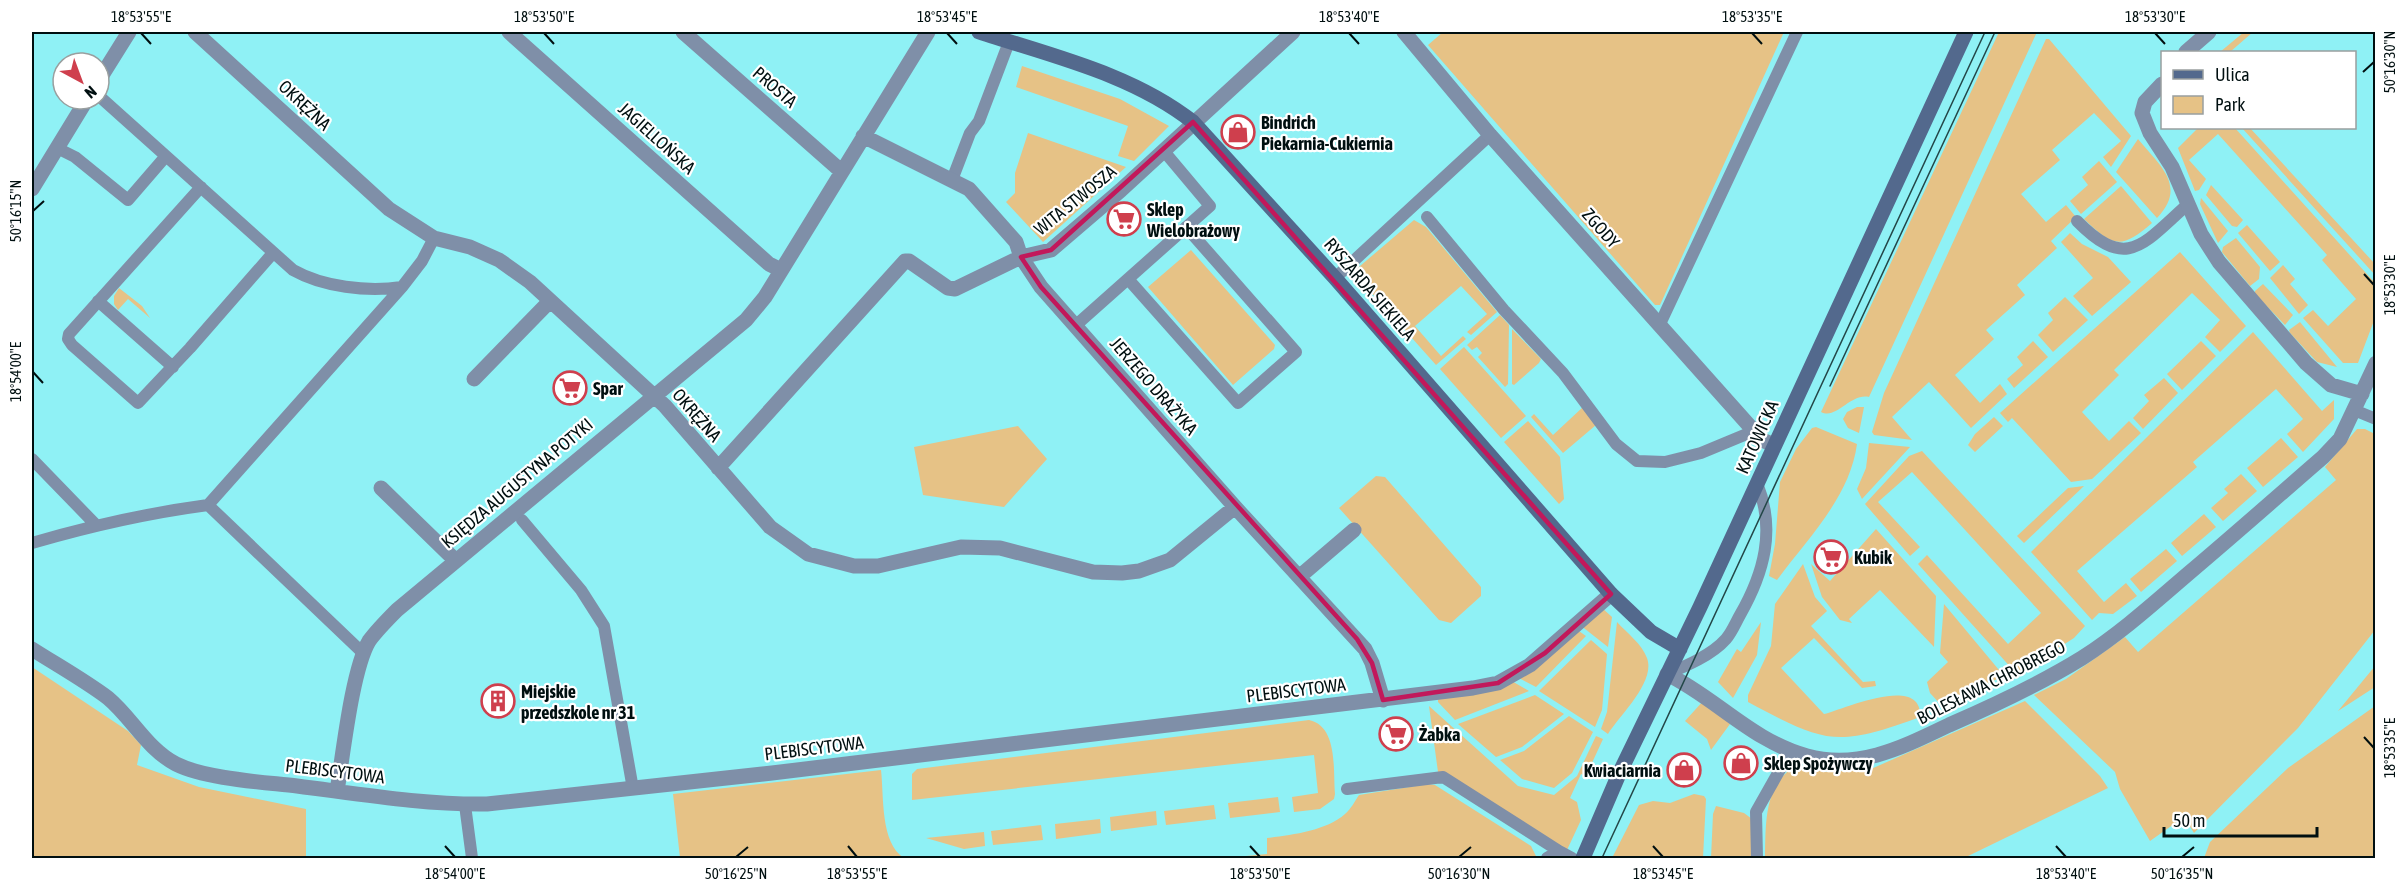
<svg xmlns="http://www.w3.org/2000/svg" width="2407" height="890" font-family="'Asap Condensed',sans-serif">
	<rect width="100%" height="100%" fill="#8ff1f5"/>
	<path fill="#e6c286" d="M 1443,32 L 1784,32 L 1660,305 L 1655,305 L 1428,45 Z
		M 1999,32 L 2037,32 L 1869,397 C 1850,393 1837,420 1821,412 Z
		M 2244,32 L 2253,32 L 2230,52 L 2220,52 Z
		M 2046,39 L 2049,39 L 2131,136 L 2111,167 L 2103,157 L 2121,141 L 2094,113 L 2052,150 L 2060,160 L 2021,194 L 2046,222 L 2066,205 L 2076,217 L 2051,241 L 2057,248 L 2017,285 L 2025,295 L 1986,330 L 1994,339 L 1955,375 L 1980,403 L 2000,384 L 2007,394 L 1971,428 L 1929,382 L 1892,417 L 1912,440 L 1874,435 L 1872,432 L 1884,393 Z
		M 1022,66 L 1120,99 L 1169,126 L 1134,161 L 1118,156 L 1128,126 L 1016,87 Z
		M 2198,128 L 2235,128 L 2375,283 L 2375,318 L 2358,363 L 2343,363 L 2303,318 L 2313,310 L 2328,326 L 2356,299 L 2322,260 L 2327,255 L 2218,134 L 2189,160 L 2206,179 L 2199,190 L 2195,191 L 2178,148 Z
		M 2242,128 L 2250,128 L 2375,264 L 2375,275 Z
		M 1028,133 L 1126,167 L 1043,242 L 1006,202 L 1015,193 L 1015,173 Z
		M 2138,139 C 2159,165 2188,186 2157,218 L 2116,172 Z
		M 2099,161 L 2117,182 L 2081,214 L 2070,201 L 2088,185 L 2082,177 Z
		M 2211,185 L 2243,220 L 2237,227 L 2232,226 L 2206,195 Z
		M 2121,186 L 2152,223 C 2121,250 2113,247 2084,219 Z
		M 2201,198 L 2228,231 L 2218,243 L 2200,204 Z
		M 1414,220 L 1426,227 L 1497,312 L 1471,335 L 1467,332 L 1487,314 L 1461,286 L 1415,326 L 1441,356 L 1463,336 L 1466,339 L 1436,365 L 1353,272 Z
		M 2247,225 L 2280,262 L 2270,271 L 2238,233 Z
		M 2070,233 L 2082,244 L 2108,257 L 2131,282 L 2092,316 L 2073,296 L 2093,278 L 2061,242 Z
		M 2236,238 L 2260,267 L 2259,279 L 2250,286 L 2222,252 L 2223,247 Z
		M 1191,250 L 1275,345 L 1274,349 L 1233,385 L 1148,287 Z
		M 2180,252 L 2246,326 L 2220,352 L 2205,337 L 2220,320 L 2192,293 L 2114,370 L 2119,375 L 2082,412 L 2109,441 L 2129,421 L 2141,433 L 2092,479 L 2071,482 L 2012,418 L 2008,422 L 2000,413 Z
		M 2283,265 L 2295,279 L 2290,284 L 2308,305 L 2299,314 L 2270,278 Z
		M 2263,284 L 2293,315 L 2285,325 L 2255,294 L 2255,291 Z
		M 119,288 L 142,306 L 150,318 L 128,299 L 118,310 L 114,304 L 114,296 Z
		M 2065,297 L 2088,320 L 2053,352 L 2038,335 L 2053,320 L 2048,313 Z
		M 1500,315 L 1509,325 L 1508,384 L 1505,387 L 1478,357 L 1482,353 L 1477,347 L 1472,350 L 1467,345 Z
		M 2300,322 L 2337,367 L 2317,362 L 2290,333 L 2289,330 Z
		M 1512,329 L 1541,359 L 1539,363 L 1514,385 L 1512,384 Z
		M 2253,332 L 2322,411 L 2334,400 L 2334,419 L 2303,452 L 2287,434 L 2303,419 L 2276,389 L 2193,462 L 2197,467 L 2077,571 L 2104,602 L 2126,583 L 2137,596 L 2113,614 L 2099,613 L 2092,620 L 2031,552 Z
		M 2033,341 L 2048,357 L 2014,388 L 2007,379 L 2023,365 L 2017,357 Z
		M 2201,341 L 2216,356 L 2182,390 L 2167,374 Z
		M 1464,347 L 1526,416 L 1501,438 L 1440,369 Z
		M 2164,378 L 2178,393 L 2143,429 L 2133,418 L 2149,401 L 2144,395 Z
		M 1583,407 L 1596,425 L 1563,453 L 1531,417 L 1534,414 L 1553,435 Z
		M 1857,407 L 1864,407 L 1859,433 L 1848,428 L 1843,419 L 1847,412 Z
		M 1994,417 L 2003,426 L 1975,452 L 1968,445 L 1975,434 Z
		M 1528,421 L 1560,457 L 1564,499 L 1559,504 L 1504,442 Z
		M 1018,426 L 1047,459 L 1004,507 L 923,495 L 914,447 Z
		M 1816,427 L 1857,444 C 1850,497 1808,538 1777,580 L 1769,576 L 1775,544 L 1780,482 L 1796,449 L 1812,428 Z
		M 2357,429 L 2365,429 L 2375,434 L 2375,630 L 2298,728 L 2194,833 L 2184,817 L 2150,841 L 2120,789 L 2115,772 L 2034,695 L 2066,679 L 2125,637 L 2138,652 L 2336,480 L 2325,467 Z
		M 2281,438 L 2298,457 L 2263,487 L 2247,468 Z
		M 1869,443 L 1910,447 L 1862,499 L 1857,489 L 1866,468 Z
		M 1922,451 L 2085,626 L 2074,638 L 2019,673 L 2013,670 L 1918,564 L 1927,555 L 2008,644 L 2041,613 L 1912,472 L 1878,502 L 1920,547 L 1910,556 L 1865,504 L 1909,456 Z
		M 2241,474 L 2257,491 L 2223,521 L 2211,508 L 2228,493 L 2224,489 Z
		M 1376,476 L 1385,477 L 1481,587 L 1481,596 L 1451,623 L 1439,620 L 1339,508 Z
		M 2084,486 L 2024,543 L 2017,536 L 2068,488 Z
		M 2204,514 L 2216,527 L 2182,556 L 2171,543 Z
		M 1876,529 L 1936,596 L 1934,647 L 1880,590 L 1849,619 L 1852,623 L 1840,620 L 1822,597 L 1811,564 L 1830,581 Z
		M 2166,549 L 2177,561 L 2141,592 L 2130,579 Z
		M 1803,564 L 1815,597 L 1827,611 L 1811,626 L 1863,682 L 1875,681 L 1876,686 L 1862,688 L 1814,638 L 1781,668 L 1824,714 C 1844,709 1923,673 1920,717 C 1836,748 1825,743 1748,702 L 1748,695 L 1771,646 L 1775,604 Z
		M 1944,604 L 2004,676 L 1941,705 L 1930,693 L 1927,682 L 1948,662 L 1940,653 Z
		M 1601,607 L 1612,617 L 1608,647 L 1580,625 Z
		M 1617,622 C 1627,633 1642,644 1647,658 C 1656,682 1619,716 1608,734 L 1601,729 L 1607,712 Z
		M 1761,622 L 1757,655 L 1733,698 L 1718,682 L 1737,649 L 1741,652 Z
		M 1576,629 L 1586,636 L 1536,687 L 1517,677 Z
		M 1591,640 L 1607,654 L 1602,710 L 1595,727 L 1539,691 Z
		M 2375,666 L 2375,687 L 2338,711 Z
		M 32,667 L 128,731 L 141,745 L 137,765 L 199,787 L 306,809 L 306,858 L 32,858 Z
		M 1510,680 L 1529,691 L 1455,720 L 1438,702 L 1438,697 Z
		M 1535,695 L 1564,714 L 1522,747 L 1496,757 L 1458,724 Z
		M 1704,700 L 1730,724 L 1711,750 L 1707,739 L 1685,721 Z
		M 2025,701 L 2100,776 L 2108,788 L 1964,858 L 1765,858 C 1766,825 1763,784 1797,765 L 1826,772 L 1871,769 Z
		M 1429,706 L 1518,786 L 1554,795 L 1577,776 L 1596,736 L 1603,739 L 1586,776 L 1581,774 L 1570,798 L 1577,802 L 1581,820 L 1567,850 L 1438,772 Z
		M 2375,706 L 2375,858 L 2204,858 L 2210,842 L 2288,768 Z
		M 1569,716 L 1593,732 L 1572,773 L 1554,788 L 1522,779 L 1500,760 L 1524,751 Z
		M 1309,720 C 1338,726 1333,770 1335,794 L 1334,799 L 1320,809 L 1294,812 L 1292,797 L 1318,793 L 1314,755 L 912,800 L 912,774 L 917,769 Z
		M 881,770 C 884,796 880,843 904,858 L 680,858 L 673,794 Z
		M 1428,784 L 1435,785 L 1531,846 L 1536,856 L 1533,858 L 1225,858 L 1267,854 L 1267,838 C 1291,835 1326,831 1345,814 C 1351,809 1355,801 1359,795 Z
		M 1694,794 L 1704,796 L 1706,799 L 1703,858 L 1612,858 L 1639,805 L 1653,801 L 1670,803 Z
		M 1278,797 L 1280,812 L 1230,818 L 1228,803 Z
		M 1214,805 L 1216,819 L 1166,825 L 1164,811 Z
		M 1716,806 L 1744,813 L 1752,819 L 1754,858 L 1711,858 L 1713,814 Z
		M 1156,811 L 1157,825 L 1111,831 L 1110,817 Z
		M 1100,819 L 1101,833 L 1056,839 L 1055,824 Z
		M 1041,825 L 1043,840 L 993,845 L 991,831 Z
		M 984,832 L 985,846 L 964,849 L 926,838 Z"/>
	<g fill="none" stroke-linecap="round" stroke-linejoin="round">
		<path stroke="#7f8fa8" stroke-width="12" d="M 99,96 L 293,270 C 323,287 367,292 402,287
			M 57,148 L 75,157 L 128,200 L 166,156
			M 952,180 L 970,133 L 979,121 L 1009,42
			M 201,187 L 69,334 L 68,339 L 72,345 L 138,403 L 190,348 L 273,253
			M 1427,217 L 1504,310 L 1563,373 L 1616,444 L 1637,461 L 1665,462 L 1701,453 L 1754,431
			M 2077,221 C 2127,272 2143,244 2187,205
			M 1335,278 L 1490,135
			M 1128,279 L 1238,403 L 1296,352 L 1186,227
			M 98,301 L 173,367
			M 1660,324 L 1797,32
			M 1075,326 L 1210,206 L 1163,150
			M 2354,410 L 2376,419
			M 32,459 L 96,525
			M 208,505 L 364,654
			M 522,520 L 581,590 L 604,626 L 633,789
			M 32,543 C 90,526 148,513 208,505 L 402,287 L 422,261 L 434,238
			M 1667,674 C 1686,666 1712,655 1726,639 C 1732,632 1736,622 1740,615 C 1764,573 1776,530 1757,483
			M 1347,789 L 1443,777 L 1559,851
			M 465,805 L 472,858
			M 1547,858 L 1559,851 L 1572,858
			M 1757,858 L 1756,812 L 1791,750"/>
		<path stroke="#7f8fa8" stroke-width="15" d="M 195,32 L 389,209 L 434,238 L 470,247 L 499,260 L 530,282 L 665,406 L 770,527 L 808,554 L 854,566 L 878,566 L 961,547 L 1000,548 L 1093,572 L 1122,573 L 1139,571 L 1170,560 L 1235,507
			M 509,32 L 769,264 L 781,270
			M 683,32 L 841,171
			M 1404,32 L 1490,135 L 1754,431 L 1762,440 L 1774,445
			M 2186,52 L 2209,32
			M 99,80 L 129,32
			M 2162,84 L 2145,102 L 2142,113 L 2150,133 L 2172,167 L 2201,234 L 2219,262 L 2306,363 L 2331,385 L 2362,394
			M 863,136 L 969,189 L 1016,242 L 1021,257 L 1041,287 L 1235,507 L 1365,649 L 1372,663 L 1383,700
			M 32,189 L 87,99
			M 474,379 L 550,301
			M 718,468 L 905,261 L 909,261 L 948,288 L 955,289 L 1021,257 L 1051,250 L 1121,190 L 1293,32
			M 381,488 L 455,560
			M 1299,577 L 1354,530
			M 32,649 C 57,665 84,680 108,698 C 132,718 147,749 176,764 C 206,779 263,782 297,786 C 360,794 424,805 487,804 L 772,773 L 1473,688 L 1498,683 L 1530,665 L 1611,594
			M 1667,674 C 1716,698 1752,741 1807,756 C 1859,770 1903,747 1949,725 C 1995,705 2040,684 2082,658 C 2121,633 2154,603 2189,573 C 2234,535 2278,496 2323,457 L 2340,439 L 2376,363
			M 337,791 C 343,755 352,670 369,641 C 377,630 387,620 397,610 L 746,320 L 765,297 L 928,32"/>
		<path stroke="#53698d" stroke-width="15" d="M 979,32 C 1052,56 1132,74 1193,122 L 1335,278 L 1611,594 L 1651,632 L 1680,649
			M 1583,858 L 1619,774 L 1700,607 L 1966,32"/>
		<path stroke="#234748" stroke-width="1.5" d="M 1830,386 L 1995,32
			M 1602,858 L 1985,32"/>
	</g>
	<path fill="none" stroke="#c2185b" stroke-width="4.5" stroke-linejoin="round" d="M 1193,122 L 1611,594 L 1545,653 L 1498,683 L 1383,700 L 1372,663 L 1357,639 L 1041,287 L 1021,257 L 1051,250 Z"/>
	<path fill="none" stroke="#000f10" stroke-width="2" d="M 141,33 L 151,44M 544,33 L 554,44M 947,33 L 957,44M 1349,33 L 1359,44M 1752,33 L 1762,44M 2155,33 L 2165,44M 2363,72 L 2374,62M 33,211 L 44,201M 2364,274 L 2374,285M 33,372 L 43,383M 2364,737 L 2374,748M 445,846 L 455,857M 848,846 L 857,857M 1250,846 L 1260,857M 1653,846 L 1663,857M 2056,846 L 2066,857M 736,857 L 748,847M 1459,857 L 1471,847M 2182,857 L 2194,847"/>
	<defs>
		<symbol id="shop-ring" viewBox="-11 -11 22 22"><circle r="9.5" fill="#fff" stroke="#cf3f4d" stroke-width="1.5"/><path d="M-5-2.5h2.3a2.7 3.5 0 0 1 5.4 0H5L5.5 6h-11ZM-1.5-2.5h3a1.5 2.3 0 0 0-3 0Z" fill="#cf3f4d"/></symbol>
		<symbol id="supermarket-ring" viewBox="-11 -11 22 22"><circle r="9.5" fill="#fff" stroke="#cf3f4d" stroke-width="1.5"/><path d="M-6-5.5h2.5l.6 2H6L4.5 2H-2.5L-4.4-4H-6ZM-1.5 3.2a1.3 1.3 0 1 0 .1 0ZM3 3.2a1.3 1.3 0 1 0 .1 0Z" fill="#cf3f4d"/></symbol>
		<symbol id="building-ring" viewBox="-11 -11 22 22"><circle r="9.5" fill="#fff" stroke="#cf3f4d" stroke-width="1.5"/><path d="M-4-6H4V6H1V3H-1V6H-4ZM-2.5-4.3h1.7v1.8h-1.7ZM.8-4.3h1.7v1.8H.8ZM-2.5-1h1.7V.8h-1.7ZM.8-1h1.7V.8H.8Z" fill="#cf3f4d"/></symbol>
	</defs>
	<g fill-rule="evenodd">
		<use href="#shop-ring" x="1219" y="113" width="38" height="38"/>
		<use href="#supermarket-ring" x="1105" y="200" width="38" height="38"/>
		<use href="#supermarket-ring" x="551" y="369" width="38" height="38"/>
		<use href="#supermarket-ring" x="1812" y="538" width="38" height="38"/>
		<use href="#building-ring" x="479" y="682" width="38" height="38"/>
		<use href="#supermarket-ring" x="1377" y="715" width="38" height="38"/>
		<use href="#shop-ring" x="1722" y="744" width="38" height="38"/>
		<use href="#shop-ring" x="1665" y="751" width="38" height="38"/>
	</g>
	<g text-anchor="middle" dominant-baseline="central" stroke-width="4.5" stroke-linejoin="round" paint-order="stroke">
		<g font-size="18" fill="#000f10" stroke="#fff">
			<text transform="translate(775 87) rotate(41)">PROSTA</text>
			<text transform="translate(305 105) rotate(43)">OKRĘŻNA</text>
			<text transform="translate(657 138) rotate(42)">JAGIELLOŃSKA</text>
			<text transform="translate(1075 200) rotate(-39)">WITA STWOSZA</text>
			<text transform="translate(1601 228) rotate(48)">ZGODY</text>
			<text transform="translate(1370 289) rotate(49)">RYSZARDA SIEKIELA</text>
			<text transform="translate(1154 386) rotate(49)">JERZEGO DRAŻYKA</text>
			<text transform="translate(697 415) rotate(49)">OKRĘŻNA</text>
			<text transform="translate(1757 437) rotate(-66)">KATOWICKA</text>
			<text transform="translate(517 483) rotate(-40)">KSIĘDZA AUGUSTYNA POTYKI</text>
			<text transform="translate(1991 682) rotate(-27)">BOLESŁAWA CHROBREGO</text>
			<text transform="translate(1296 690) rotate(-7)">PLEBISCYTOWA</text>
			<text transform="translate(814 748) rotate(-7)">PLEBISCYTOWA</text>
			<text transform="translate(335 771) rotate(7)">PLEBISCYTOWA</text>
		</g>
		<g font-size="18" font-weight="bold" fill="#000f10" stroke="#fff" text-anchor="start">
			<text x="1261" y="122">Bindrich<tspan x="1261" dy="21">Piekarnia-Cukiernia</tspan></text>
			<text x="1147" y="209">Sklep<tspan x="1147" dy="21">Wielobrażowy</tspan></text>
			<text x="593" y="388">Spar</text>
			<text x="1854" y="557">Kubik</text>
			<text x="521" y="691">Miejskie<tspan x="521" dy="21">przedszkole nr 31</tspan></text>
			<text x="1419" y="734">Żabka</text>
			<text x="1764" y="763">Sklep Spożywczy</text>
			<text x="1661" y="770" text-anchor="end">Kwiaciarnia</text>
		</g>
	</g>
	<rect width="2407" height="890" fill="none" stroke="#ffffff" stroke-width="66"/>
	<rect x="2161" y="51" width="195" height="78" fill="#ffffff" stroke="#999f9f" stroke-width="1.5"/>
	<rect x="2173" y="70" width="30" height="9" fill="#53698d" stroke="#999f9f" stroke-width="1.5"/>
	<text x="2215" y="81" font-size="18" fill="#000f10">Ulica</text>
	<rect x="2173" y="96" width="30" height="18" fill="#e6c286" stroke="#999f9f" stroke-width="1.5"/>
	<text x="2215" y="111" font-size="18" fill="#000f10">Park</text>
	<g transform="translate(81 81) rotate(139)"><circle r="28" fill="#ffffff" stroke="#999f9f" stroke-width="1.5"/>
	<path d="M0-4.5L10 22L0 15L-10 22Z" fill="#cf3f4d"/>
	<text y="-9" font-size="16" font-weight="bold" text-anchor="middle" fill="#000f10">N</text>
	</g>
	<path d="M2164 827v9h153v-9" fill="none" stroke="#000f10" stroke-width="3"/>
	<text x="2173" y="827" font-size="18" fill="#000f10" stroke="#ffffff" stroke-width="4.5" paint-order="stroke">50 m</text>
	<rect x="33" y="33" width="2341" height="824" fill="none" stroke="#000f10" stroke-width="2"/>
	<g font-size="15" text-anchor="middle" fill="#000f10">
		<text x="141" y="22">18°53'55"E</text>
		<text x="544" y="22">18°53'50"E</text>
		<text x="947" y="22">18°53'45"E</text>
		<text x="1349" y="22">18°53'40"E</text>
		<text x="1752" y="22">18°53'35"E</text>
		<text x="2155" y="22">18°53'30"E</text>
		<text transform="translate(2390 62) rotate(-90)" y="5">50°16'30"N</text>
		<text transform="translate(16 211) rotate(-90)" y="5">50°16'15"N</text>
		<text transform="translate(2390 285) rotate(-90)" y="5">18°53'30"E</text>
		<text transform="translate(16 372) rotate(-90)" y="5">18°54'00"E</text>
		<text transform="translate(2390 748) rotate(-90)" y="5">18°53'35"E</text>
		<text x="455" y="879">18°54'00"E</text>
		<text x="736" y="879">50°16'25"N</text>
		<text x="857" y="879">18°53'55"E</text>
		<text x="1260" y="879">18°53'50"E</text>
		<text x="1459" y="879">50°16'30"N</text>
		<text x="1663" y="879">18°53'45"E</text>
		<text x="2066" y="879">18°53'40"E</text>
		<text x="2182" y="879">50°16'35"N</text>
	</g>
</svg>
